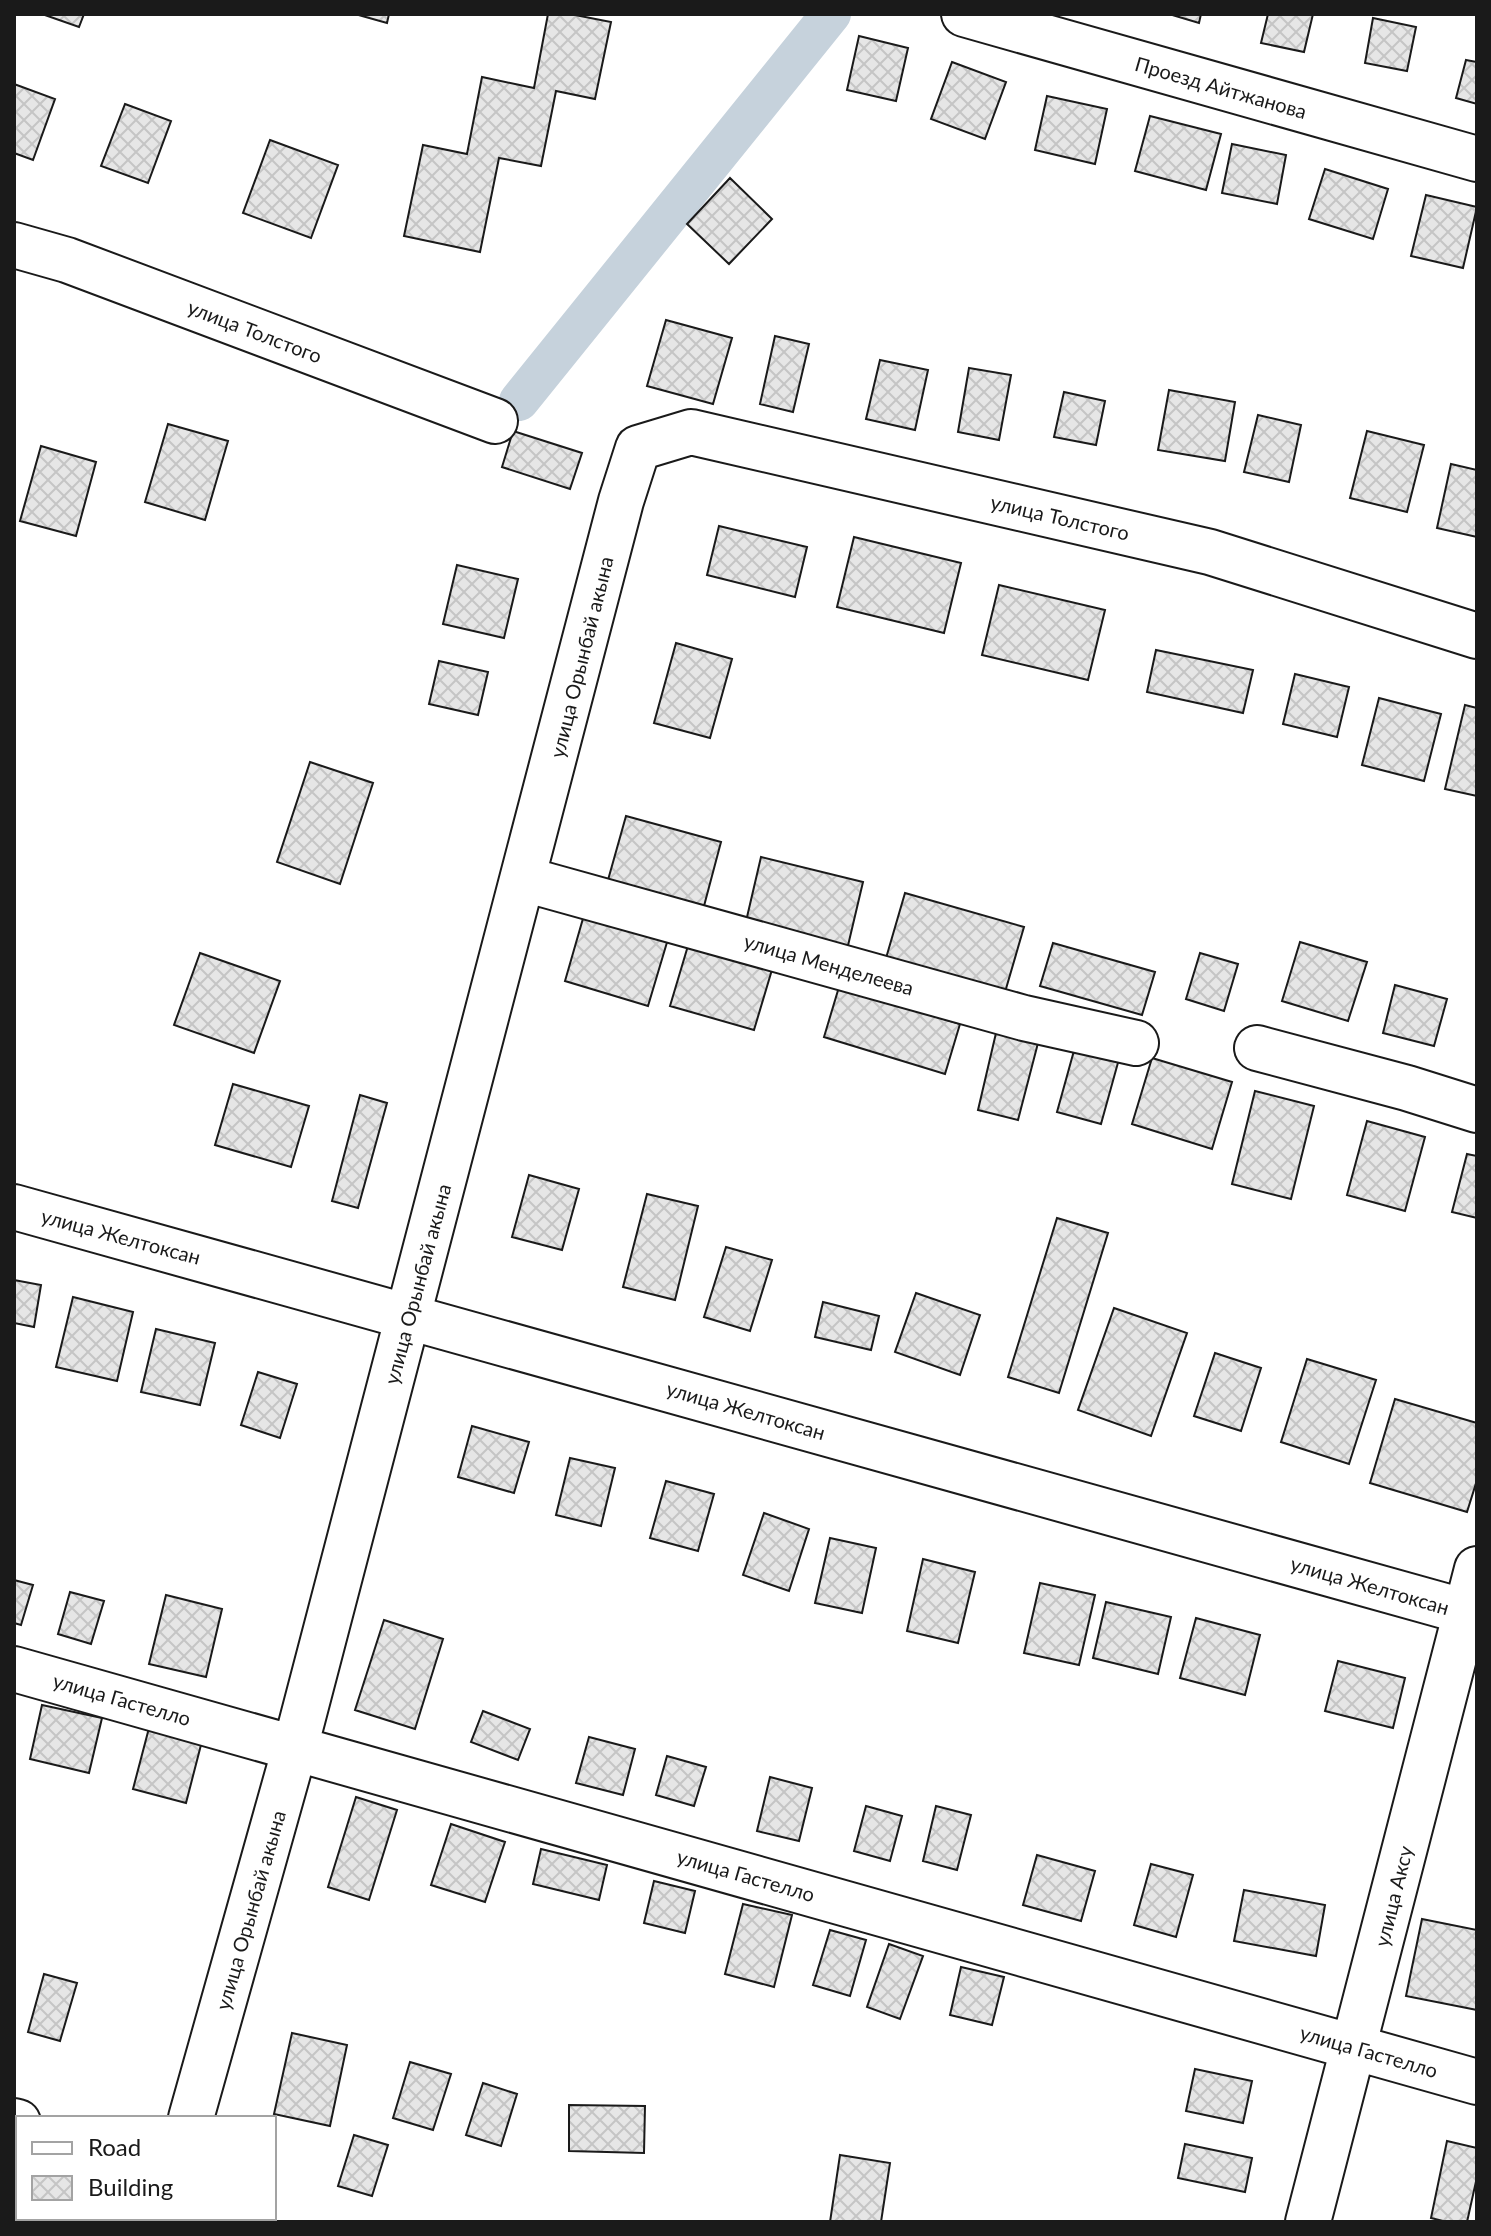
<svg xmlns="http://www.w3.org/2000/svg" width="1491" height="2236" font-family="Lato,sans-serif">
	<defs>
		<pattern id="building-cross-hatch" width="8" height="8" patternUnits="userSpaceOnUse" patternTransform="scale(2)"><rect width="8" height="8" fill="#e6e6e6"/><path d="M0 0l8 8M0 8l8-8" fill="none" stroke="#c5c5c5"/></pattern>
	</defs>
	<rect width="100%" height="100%" fill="#fff"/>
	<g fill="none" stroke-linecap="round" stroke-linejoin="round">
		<path stroke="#c6d2dc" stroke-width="40" d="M 519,401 L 831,14"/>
	</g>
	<path fill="url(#building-cross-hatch)" stroke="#1a1a1a" stroke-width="2" d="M 42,14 L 84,14 L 79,27 Z
		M 355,14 L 389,14 L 387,23 Z
		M 548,14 L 570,14 L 611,22 L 595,99 L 556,91 L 541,166 L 499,158 L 480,252 L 404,236 L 423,145 L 467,154 L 482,77 L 534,88 Z
		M 1169,14 L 1201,14 L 1199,23 Z
		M 1268,14 L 1313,14 L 1304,52 L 1261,43 Z
		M 1373,18 L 1416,27 L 1407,71 L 1365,63 Z
		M 859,36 L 908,48 L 896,101 L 847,90 Z
		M 1466,60 L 1477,62 L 1477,104 L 1456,98 Z
		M 952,62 L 1006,82 L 985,139 L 931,119 Z
		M 14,84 L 55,99 L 33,160 L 14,153 Z
		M 1047,96 L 1107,109 L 1095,164 L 1035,150 Z
		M 125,104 L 171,121 L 148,183 L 101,166 Z
		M 1150,116 L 1221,134 L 1206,190 L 1135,171 Z
		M 270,140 L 338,165 L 311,238 L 243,213 Z
		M 1232,144 L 1286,155 L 1277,204 L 1222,193 Z
		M 1325,169 L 1388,189 L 1373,239 L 1309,219 Z
		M 730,178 L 772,219 L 729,264 L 687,224 Z
		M 1426,195 L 1477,207 L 1463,268 L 1411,256 Z
		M 666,320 L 732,338 L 713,404 L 647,386 Z
		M 775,336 L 809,344 L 793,412 L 760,404 Z
		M 880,360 L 928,370 L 915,430 L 866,419 Z
		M 969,368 L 1011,375 L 999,440 L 958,432 Z
		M 1169,390 L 1235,402 L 1225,461 L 1158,450 Z
		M 1064,392 L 1105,401 L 1096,445 L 1054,437 Z
		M 1258,415 L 1301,425 L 1289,482 L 1244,472 Z
		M 168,424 L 228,441 L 205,520 L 145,502 Z
		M 513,431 L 582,453 L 570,489 L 502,467 Z
		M 1367,431 L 1424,445 L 1407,512 L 1350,498 Z
		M 41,446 L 96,462 L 76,536 L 20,521 Z
		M 1451,464 L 1477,470 L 1477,537 L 1437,528 Z
		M 719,526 L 807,547 L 795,597 L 707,575 Z
		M 854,537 L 961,563 L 944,633 L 837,607 Z
		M 457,565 L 518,579 L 504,638 L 443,624 Z
		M 999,585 L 1105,610 L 1088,680 L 982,655 Z
		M 676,643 L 732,659 L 710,738 L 654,723 Z
		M 1156,650 L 1253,670 L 1243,713 L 1147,692 Z
		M 439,661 L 488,672 L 478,715 L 429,704 Z
		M 1295,674 L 1349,687 L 1337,737 L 1283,724 Z
		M 1379,698 L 1441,714 L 1424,781 L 1362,765 Z
		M 1465,705 L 1477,708 L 1477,796 L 1445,789 Z
		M 310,762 L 373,783 L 340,884 L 277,862 Z
		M 626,816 L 721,842 L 704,906 L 608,880 Z
		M 761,857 L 863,882 L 846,954 L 744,930 Z
		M 905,893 L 1024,927 L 1003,999 L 884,965 Z
		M 584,915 L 668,939 L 648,1006 L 565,981 Z
		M 690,939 L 774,963 L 754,1030 L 670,1006 Z
		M 1300,942 L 1367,962 L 1348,1021 L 1282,1001 Z
		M 1053,943 L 1155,972 L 1142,1015 L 1040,986 Z
		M 200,953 L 280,981 L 254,1053 L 174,1025 Z
		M 1200,953 L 1238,964 L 1224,1011 L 1186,999 Z
		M 1395,985 L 1447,999 L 1434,1046 L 1383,1033 Z
		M 839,987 L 960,1024 L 945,1074 L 824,1037 Z
		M 996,1033 L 1038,1043 L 1018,1120 L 978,1110 Z
		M 1075,1047 L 1119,1059 L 1101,1124 L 1057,1112 Z
		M 1152,1058 L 1232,1082 L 1212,1149 L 1132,1124 Z
		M 233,1084 L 309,1106 L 291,1167 L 215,1145 Z
		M 1255,1091 L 1314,1106 L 1291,1199 L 1232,1184 Z
		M 360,1095 L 387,1103 L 358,1208 L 332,1201 Z
		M 1367,1121 L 1425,1137 L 1405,1211 L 1347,1195 Z
		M 1467,1154 L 1477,1156 L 1477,1218 L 1452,1212 Z
		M 529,1175 L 579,1189 L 562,1250 L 512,1237 Z
		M 647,1194 L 698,1206 L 675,1300 L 623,1287 Z
		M 1057,1218 L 1108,1233 L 1059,1393 L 1008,1377 Z
		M 726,1247 L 772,1260 L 750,1331 L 704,1317 Z
		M 14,1280 L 41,1285 L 34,1327 L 14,1323 Z
		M 916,1293 L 980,1315 L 960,1375 L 895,1352 Z
		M 73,1297 L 133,1312 L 117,1381 L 56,1367 Z
		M 823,1302 L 879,1316 L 871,1350 L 815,1337 Z
		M 1114,1308 L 1187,1333 L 1151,1436 L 1078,1410 Z
		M 156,1329 L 215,1343 L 200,1405 L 141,1392 Z
		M 1215,1353 L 1261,1368 L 1241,1431 L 1194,1416 Z
		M 1307,1359 L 1376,1380 L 1349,1464 L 1281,1442 Z
		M 258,1372 L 297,1384 L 280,1438 L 241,1425 Z
		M 1395,1399 L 1477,1423 L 1477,1480 L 1467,1512 L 1370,1483 Z
		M 472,1426 L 529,1442 L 514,1493 L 458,1477 Z
		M 570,1458 L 615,1468 L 601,1526 L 556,1515 Z
		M 666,1481 L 714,1494 L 698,1551 L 650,1538 Z
		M 764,1513 L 809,1529 L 789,1591 L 743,1575 Z
		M 830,1538 L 876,1548 L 862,1613 L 815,1603 Z
		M 923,1559 L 975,1572 L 958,1643 L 907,1631 Z
		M 14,1580 L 33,1585 L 21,1625 L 14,1623 Z
		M 1040,1583 L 1095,1595 L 1079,1665 L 1024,1653 Z
		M 70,1592 L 104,1601 L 91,1644 L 58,1634 Z
		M 166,1595 L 222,1609 L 206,1677 L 149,1664 Z
		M 1106,1602 L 1171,1617 L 1158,1674 L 1093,1658 Z
		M 1196,1618 L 1260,1635 L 1245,1695 L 1180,1678 Z
		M 384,1620 L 443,1639 L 415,1729 L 355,1710 Z
		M 1338,1661 L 1405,1678 L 1393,1728 L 1325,1711 Z
		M 42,1705 L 102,1718 L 89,1773 L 30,1759 Z
		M 483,1711 L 530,1729 L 518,1760 L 471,1742 Z
		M 149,1728 L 202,1741 L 186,1803 L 133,1789 Z
		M 589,1737 L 635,1749 L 623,1795 L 576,1783 Z
		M 667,1756 L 706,1767 L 694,1806 L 656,1795 Z
		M 770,1777 L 812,1788 L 799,1841 L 757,1831 Z
		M 356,1797 L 397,1810 L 369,1900 L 328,1887 Z
		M 866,1806 L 902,1816 L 890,1861 L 854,1851 Z
		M 936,1806 L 971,1815 L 957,1870 L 923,1861 Z
		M 451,1824 L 505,1842 L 485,1902 L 431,1885 Z
		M 541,1849 L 607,1865 L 599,1900 L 533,1884 Z
		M 1037,1855 L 1095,1871 L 1081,1921 L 1023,1905 Z
		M 1151,1864 L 1193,1875 L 1176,1937 L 1134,1925 Z
		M 654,1881 L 695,1891 L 685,1933 L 644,1923 Z
		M 1244,1890 L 1325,1905 L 1316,1956 L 1234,1941 Z
		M 743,1904 L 792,1915 L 774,1987 L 725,1974 Z
		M 1422,1919 L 1477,1930 L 1477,2010 L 1406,1996 Z
		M 830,1930 L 866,1940 L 850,1996 L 813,1985 Z
		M 889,1944 L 923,1956 L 900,2019 L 867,2007 Z
		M 961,1967 L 1004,1977 L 992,2025 L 950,2015 Z
		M 44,1974 L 77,1983 L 60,2041 L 28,2032 Z
		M 292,2033 L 347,2045 L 330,2126 L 274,2114 Z
		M 410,2062 L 451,2074 L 433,2130 L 393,2118 Z
		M 1195,2069 L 1252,2081 L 1243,2123 L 1186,2111 Z
		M 483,2083 L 517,2094 L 501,2146 L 466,2135 Z
		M 569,2105 L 645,2106 L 644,2153 L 569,2151 Z
		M 354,2135 L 388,2145 L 372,2196 L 338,2186 Z
		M 1447,2141 L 1477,2148 L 1477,2177 L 1467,2222 L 1447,2222 L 1431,2218 Z
		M 1185,2144 L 1252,2158 L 1245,2192 L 1178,2178 Z
		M 840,2155 L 890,2163 L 881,2222 L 830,2222 Z"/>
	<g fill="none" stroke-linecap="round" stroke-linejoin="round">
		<defs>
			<path id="minor" d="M 964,14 L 1477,159
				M 14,245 L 67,260 L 495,421
				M 524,879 L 1024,1018 L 1136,1043
				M 1257,1048 L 1407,1088 L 1477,1110
				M 14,1669 L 1477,2082
				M 191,2118 L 295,1748 L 621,501 L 638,448 L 691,432 L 1210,552 L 1477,636
				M 14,2121 L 18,2122
				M 163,2222 L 164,2218
				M 1308,2222 L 1477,1569"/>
			<path id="major" d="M 14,1207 L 1477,1615"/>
		</defs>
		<use href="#minor" stroke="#1a1a1a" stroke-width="48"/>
		<use href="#major" stroke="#1a1a1a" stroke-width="48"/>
		<use href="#minor" stroke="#fff" stroke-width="44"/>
		<use href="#major" stroke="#fff" stroke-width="44"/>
	</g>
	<g text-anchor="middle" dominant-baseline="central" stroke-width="6" stroke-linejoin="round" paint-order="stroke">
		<g font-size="20" fill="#1a1a1a" stroke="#fff">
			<text transform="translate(1221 87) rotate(16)">Проезд Айтжанова</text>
			<text transform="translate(255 331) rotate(21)">улица Толстого</text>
			<text transform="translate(1060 517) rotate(13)">улица Толстого</text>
			<text transform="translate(581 657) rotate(-76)">улица Орынбай акына</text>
			<text transform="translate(829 964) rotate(16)">улица Менделеева</text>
			<text transform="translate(121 1236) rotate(15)">улица Желтоксан</text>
			<text transform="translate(417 1284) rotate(-75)">улица Орынбай акына</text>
			<text transform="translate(746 1410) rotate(16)">улица Желтоксан</text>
			<text transform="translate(1370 1585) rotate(16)">улица Желтоксан</text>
			<text transform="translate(122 1699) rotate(16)">улица Гастелло</text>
			<text transform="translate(746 1875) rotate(16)">улица Гастелло</text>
			<text transform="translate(1393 1896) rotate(-76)">улица Аксу</text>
			<text transform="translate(250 1910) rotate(-74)">улица Орынбай акына</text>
			<text transform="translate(1369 2051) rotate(16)">улица Гастелло</text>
		</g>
	</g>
	<rect width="1491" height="2236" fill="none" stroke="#1a1a1a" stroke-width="32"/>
	<rect x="16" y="2116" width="260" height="104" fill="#ffffff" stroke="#a3a3a3" stroke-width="2"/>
	<rect x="32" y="2142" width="40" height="12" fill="#ffffff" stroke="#a3a3a3" stroke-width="2"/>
	<text x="88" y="2156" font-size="24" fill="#1a1a1a">Road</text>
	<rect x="32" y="2176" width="40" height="24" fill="url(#building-cross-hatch)" stroke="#a3a3a3" stroke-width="2"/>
	<text x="88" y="2196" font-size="24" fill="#1a1a1a">Building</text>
</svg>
